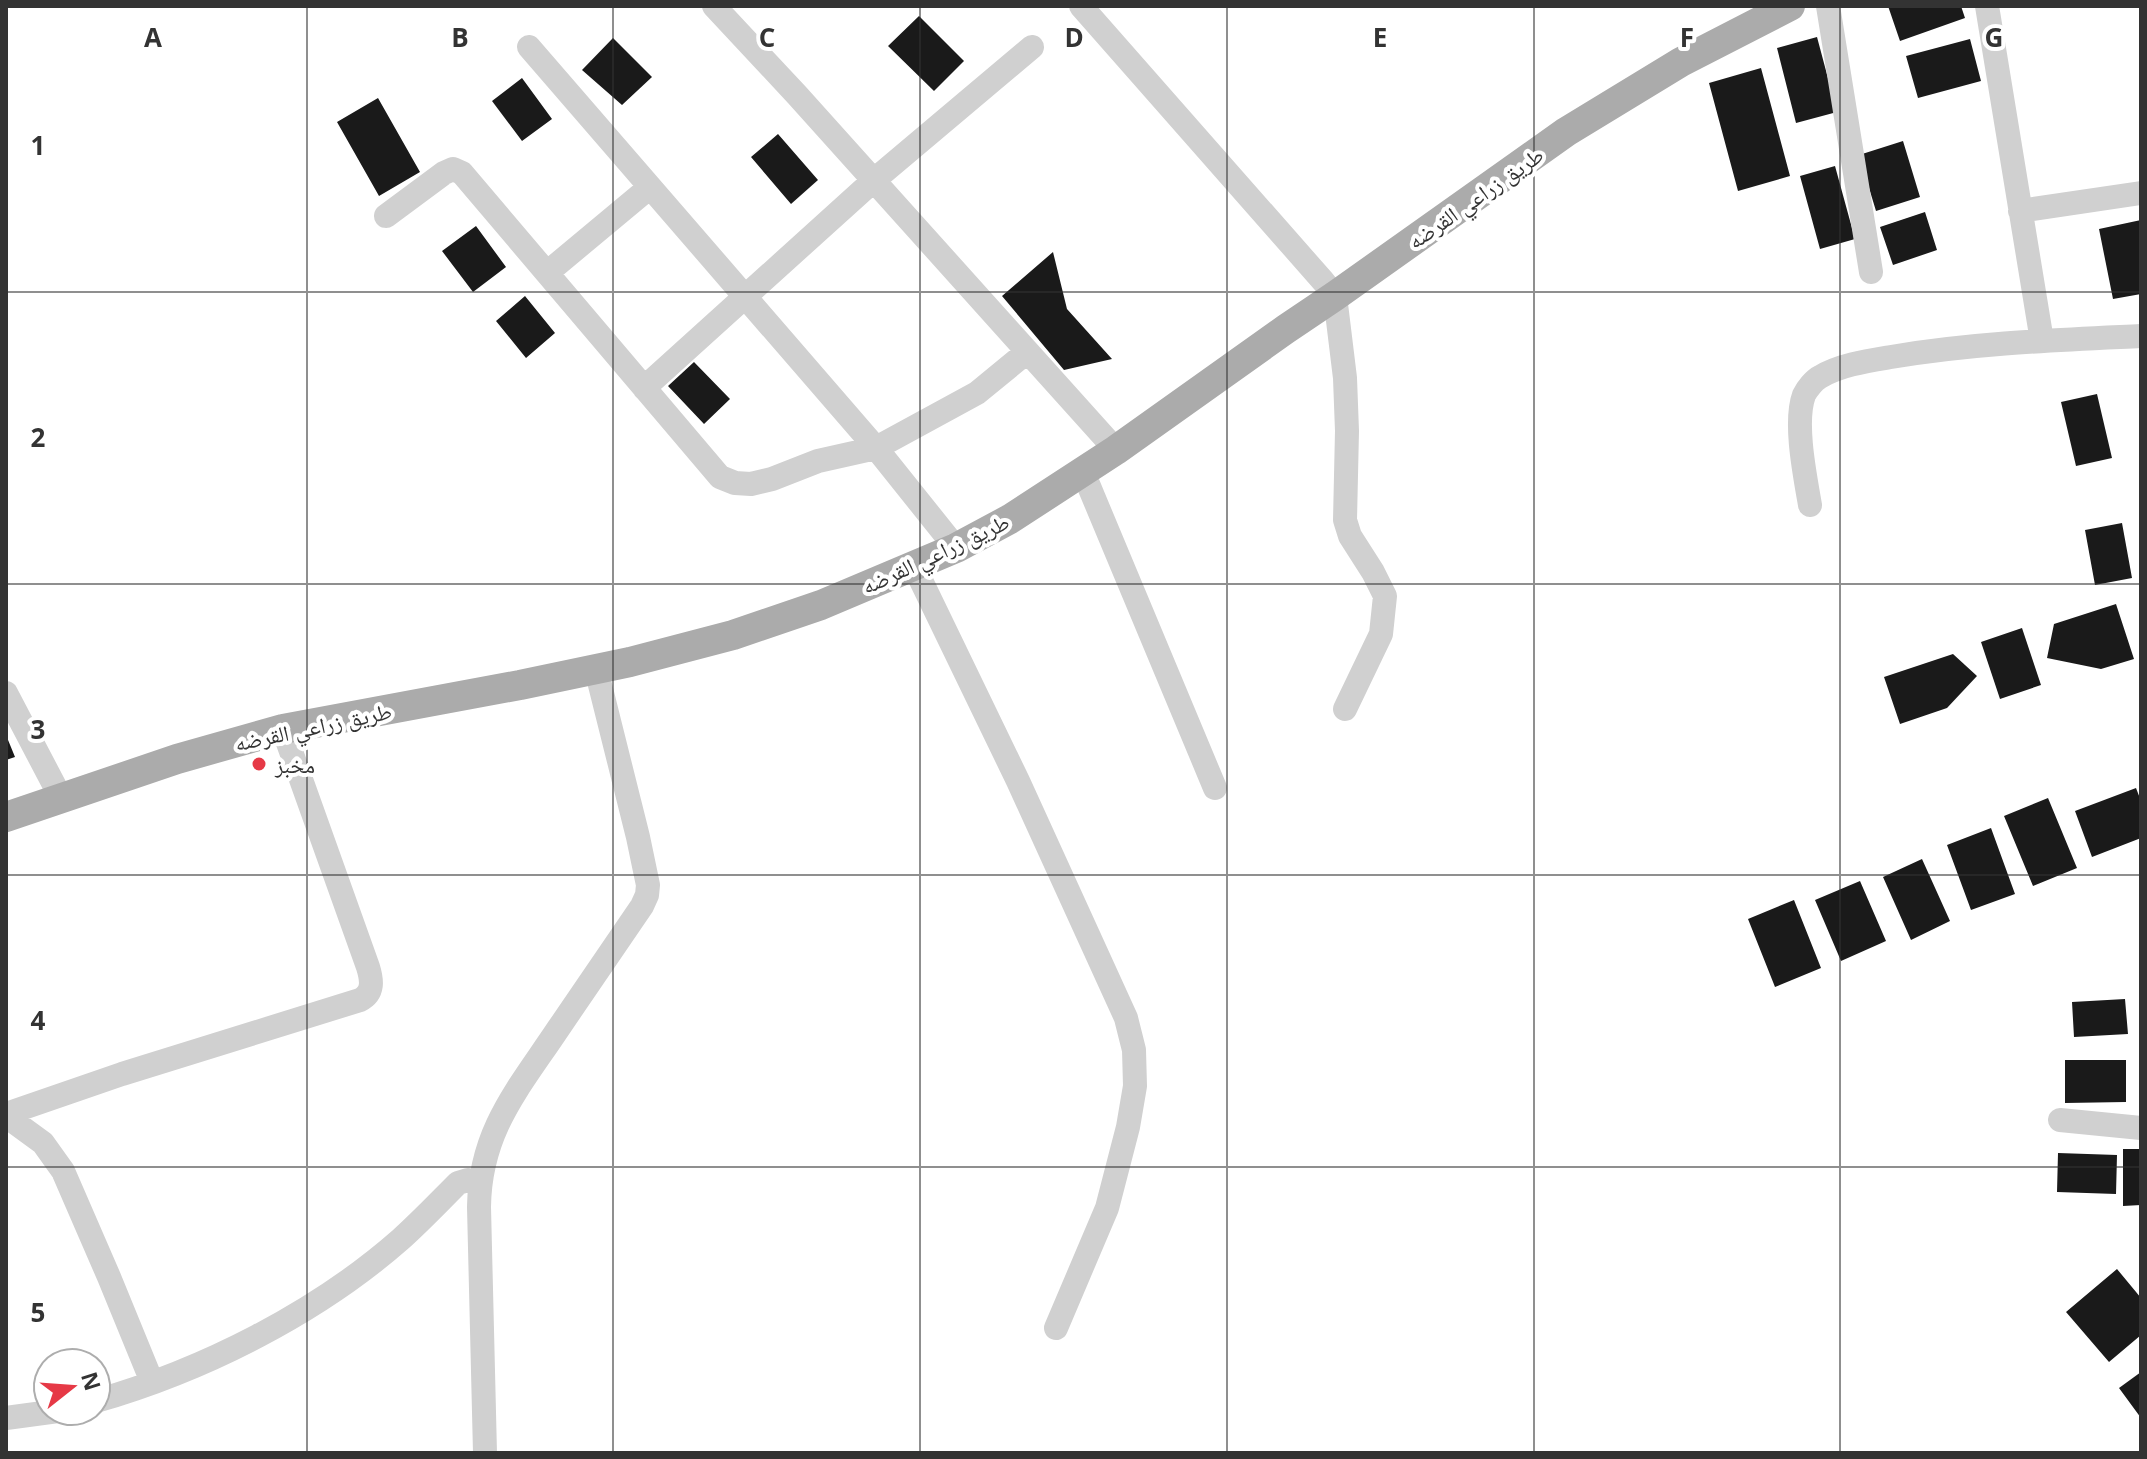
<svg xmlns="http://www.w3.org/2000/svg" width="2147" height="1459" font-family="'Open Sans','Noto Naskh Arabic',sans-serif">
	<rect width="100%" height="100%" fill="#fff"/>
	<path fill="#1a1a1a" d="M 1888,6 L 1961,6 L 1965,18 L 1900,41 Z
		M 919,16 L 964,61 L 934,91 L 888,46 Z
		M 1817,37 L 1837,112 L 1796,123 L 1777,48 Z
		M 613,38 L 652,77 L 622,105 L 582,70 Z
		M 1970,39 L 1981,81 L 1918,98 L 1906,56 Z
		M 1761,68 L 1790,176 L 1738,191 L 1709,83 Z
		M 522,78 L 552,119 L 522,141 L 492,101 Z
		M 378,98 L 420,172 L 379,196 L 337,122 Z
		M 778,134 L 818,180 L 791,204 L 751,157 Z
		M 1903,141 L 1920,197 L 1876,211 L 1859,155 Z
		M 1835,166 L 1855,239 L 1820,249 L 1800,176 Z
		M 1925,212 L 1937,250 L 1893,265 L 1880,227 Z
		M 2141,220 L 2141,294 L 2113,299 L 2099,229 Z
		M 476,226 L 506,267 L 473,292 L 442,251 Z
		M 1053,252 L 1067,309 L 1112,359 L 1064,370 L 1002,296 Z
		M 525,296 L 555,333 L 526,358 L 496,321 Z
		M 694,362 L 730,399 L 704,424 L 668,386 Z
		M 2097,394 L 2112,458 L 2076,466 L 2061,402 Z
		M 2122,523 L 2132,578 L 2095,585 L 2085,530 Z
		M 2116,604 L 2134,659 L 2101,669 L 2047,658 L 2054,624 Z
		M 2022,628 L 2041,685 L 2000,699 L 1981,642 Z
		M 1953,654 L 1977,676 L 1947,708 L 1900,724 L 1884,677 Z
		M 6,735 L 15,757 L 6,760 Z
		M 2136,788 L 2141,801 L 2141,838 L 2092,857 L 2075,811 Z
		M 2048,798 L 2077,868 L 2033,886 L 2004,816 Z
		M 1991,828 L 2015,894 L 1971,910 L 1947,845 Z
		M 1922,859 L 1950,921 L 1911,940 L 1883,877 Z
		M 1860,881 L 1886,941 L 1841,961 L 1815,900 Z
		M 1794,900 L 1821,968 L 1775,987 L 1748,919 Z
		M 2125,999 L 2128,1034 L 2074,1037 L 2072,1002 Z
		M 2065,1060 L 2126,1060 L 2126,1102 L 2065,1103 Z
		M 2123,1149 L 2141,1149 L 2141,1205 L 2123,1206 Z
		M 2058,1153 L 2117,1155 L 2116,1194 L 2057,1192 Z
		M 2117,1269 L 2141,1298 L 2141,1335 L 2109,1362 L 2066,1312 Z
		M 2141,1372 L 2141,1418 L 2119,1388 Z"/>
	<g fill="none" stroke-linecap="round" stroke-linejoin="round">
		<path stroke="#d0d0d0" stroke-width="24" d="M 714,6 L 797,95 L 1116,450
			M 1081,6 L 1323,281 L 1335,296 L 1345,378 L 1347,431 L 1345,520 L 1350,536 L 1373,572 L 1385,596 L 1381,634 L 1345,709
			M 1828,6 L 1871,272
			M 1987,6 L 2042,341
			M 529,47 L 876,448 L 956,548
			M 2020,211 L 2141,193
			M 386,216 L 444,173 L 453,169 L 462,173 L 720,477 L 735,483 L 751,484 L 772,479 L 818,461 L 876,448 L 977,393 L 1027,352
			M 548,272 L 650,187
			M 644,388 L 873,181 L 1032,47
			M 1083,472 L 1215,788
			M 1810,505 C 1805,476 1794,422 1804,395 C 1807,389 1814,380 1820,377 C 1840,365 1867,361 1891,357 C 1973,343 2057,340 2141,336
			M 914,566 L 1018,781 L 1126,1018 L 1134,1050 L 1135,1086 L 1128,1127 L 1107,1208 L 1056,1328
			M 6,693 L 61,798
			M 6,1114 L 122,1074 L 360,1000 C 374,993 372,980 368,967 L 283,729
			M 6,1116 L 43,1143 L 63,1171 L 109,1277 L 152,1382
			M 2060,1120 L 2141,1128
			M 96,1401 C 204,1370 317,1313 401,1239 C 421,1221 439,1202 458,1183 L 468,1180 L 479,1184
			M 6,1418 L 58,1411
			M 485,1453 L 479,1207 C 480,1131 518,1089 558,1029 C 586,988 614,947 642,906 L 647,895 L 648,885 L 638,837 L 596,669"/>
		<path stroke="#ababab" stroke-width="30" d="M 6,817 L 177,759 L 283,729 L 520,685 L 630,662 L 733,635 L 821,605 L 956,548 L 1010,519 L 1116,450 L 1286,329 L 1335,296 L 1566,132 L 1681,62 L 1790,6"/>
	</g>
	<path fill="none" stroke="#333" stroke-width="2" stroke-opacity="0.55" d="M 307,6 L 307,1453M 613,6 L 613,1453M 920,6 L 920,1453M 1227,6 L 1227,1453M 1534,6 L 1534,1453M 1840,6 L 1840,1453M 6,292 L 2141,292M 6,584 L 2141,584M 6,875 L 2141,875M 6,1167 L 2141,1167"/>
	<circle fill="#e63946" stroke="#fff" stroke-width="3" cx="259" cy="764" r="8"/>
	<g text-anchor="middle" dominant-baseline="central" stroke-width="8" stroke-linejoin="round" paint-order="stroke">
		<g font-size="22" fill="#333" stroke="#fff">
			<text transform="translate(1475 197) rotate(-35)">طريق زراعي القرضه</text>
			<text transform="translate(935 553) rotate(-25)">طريق زراعي القرضه</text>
			<text transform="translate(313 726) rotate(-12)">طريق زراعي القرضه</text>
		</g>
		<g font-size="22" fill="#333" stroke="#fff" text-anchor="start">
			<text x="275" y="764">مخبز</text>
		</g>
	</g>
	<g font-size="26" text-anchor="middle" font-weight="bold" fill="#333" stroke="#fff" stroke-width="8" stroke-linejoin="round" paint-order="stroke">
		<text x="153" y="47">A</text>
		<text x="460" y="47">B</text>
		<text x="767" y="47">C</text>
		<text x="1074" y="47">D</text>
		<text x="1380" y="47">E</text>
		<text x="1687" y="47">F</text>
		<text x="1994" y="47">G</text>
		<text x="38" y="155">1</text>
		<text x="38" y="447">2</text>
		<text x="38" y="739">3</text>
		<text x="38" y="1030">4</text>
		<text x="38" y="1322">5</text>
	</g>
	<rect width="2147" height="1459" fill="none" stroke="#333333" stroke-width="16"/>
	<g transform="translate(72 1387) rotate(73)"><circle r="38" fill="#ffffff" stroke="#adadad" stroke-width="2"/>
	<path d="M0-6L14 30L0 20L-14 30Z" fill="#e63946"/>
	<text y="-12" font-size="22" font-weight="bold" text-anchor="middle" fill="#333333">N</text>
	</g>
</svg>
